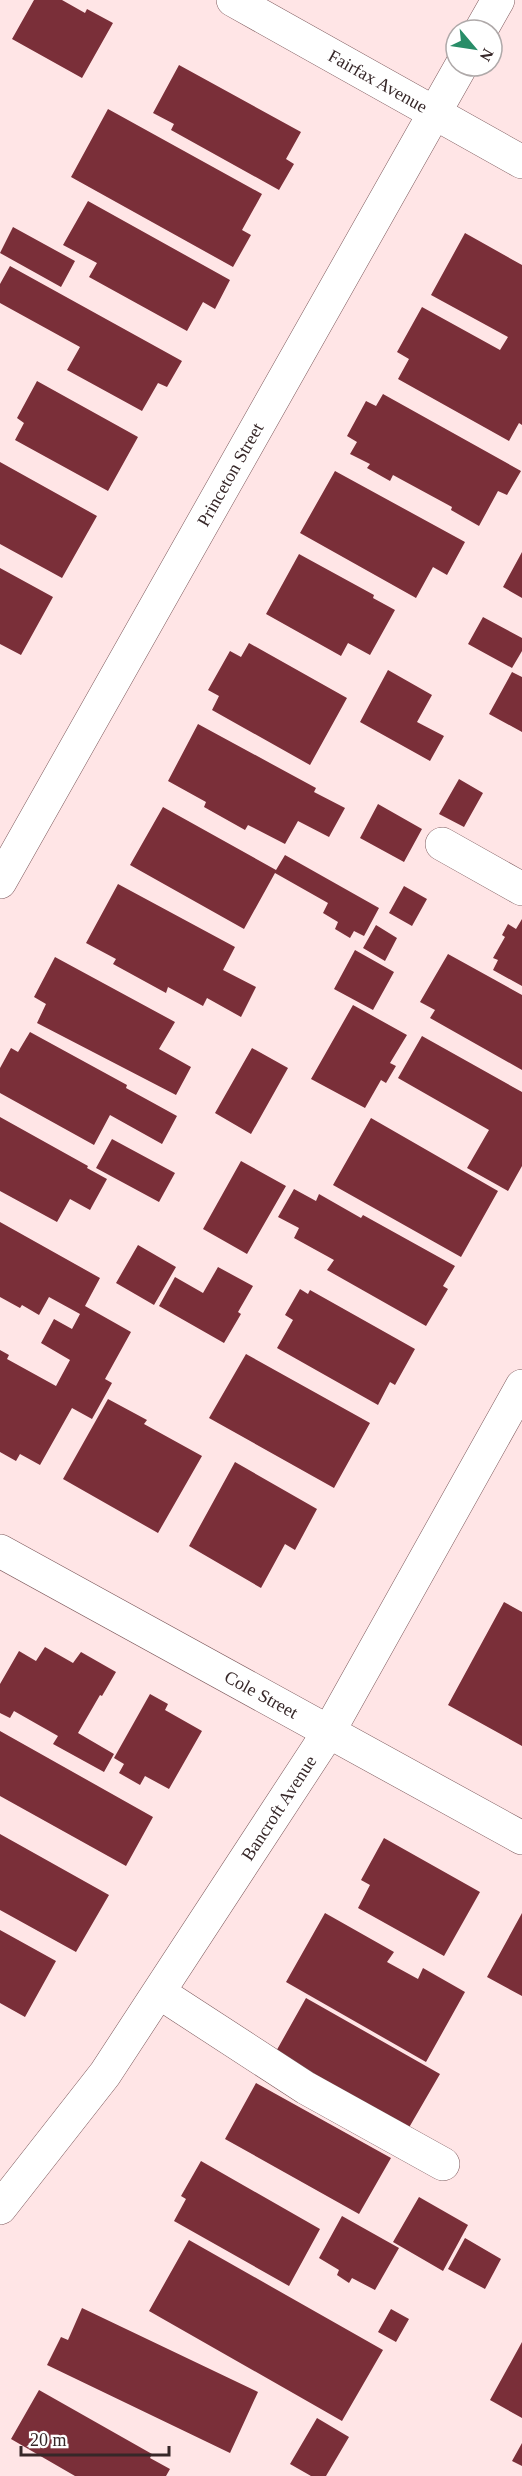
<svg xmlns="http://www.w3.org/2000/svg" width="522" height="2476" font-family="Georgia,serif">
	<rect width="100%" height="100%" fill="#ffe5e6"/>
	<path fill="#7a2f39" d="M 34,0 L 62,0 L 85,13 L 87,9 L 113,23 L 82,78 L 12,39 Z
		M 179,65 L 301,132 L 286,159 L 294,164 L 279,190 L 171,130 L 174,124 L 153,113 Z
		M 108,109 L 262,194 L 242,230 L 251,235 L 233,267 L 71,177 Z
		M 88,201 L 230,280 L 215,309 L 203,302 L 187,331 L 89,277 L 97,263 L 63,245 Z
		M 13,227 L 75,261 L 61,287 L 0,253 Z
		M 465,233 L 522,265 L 522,425 L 519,423 L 509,441 L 398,379 L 409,359 L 397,352 L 422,307 L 500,350 L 508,337 L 431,295 Z
		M 10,266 L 182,361 L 167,387 L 158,383 L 142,411 L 67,370 L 80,347 L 0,303 L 0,284 Z
		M 37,381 L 138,437 L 108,491 L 15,440 L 24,423 L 17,418 Z
		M 383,394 L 521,471 L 507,495 L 498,491 L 479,526 L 451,510 L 452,507 L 393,475 L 390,481 L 367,468 L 370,464 L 350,454 L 357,442 L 347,436 L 366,401 L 376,406 Z
		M 0,462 L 97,516 L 62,578 L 0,544 Z
		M 335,471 L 465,542 L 447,575 L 433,567 L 416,598 L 300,533 Z
		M 522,552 L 522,598 L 503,587 Z
		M 299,554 L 374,595 L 373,598 L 395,610 L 370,655 L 348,643 L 341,656 L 266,614 Z
		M 0,568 L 53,597 L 21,655 L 0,644 Z
		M 483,617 L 522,638 L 522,651 L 512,668 L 468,644 Z
		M 249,643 L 347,698 L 310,765 L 212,710 L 219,696 L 208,690 L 230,651 L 241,657 Z
		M 388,670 L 432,695 L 417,722 L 444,736 L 430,761 L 360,722 Z
		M 512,672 L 522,677 L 522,732 L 489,714 Z
		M 198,724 L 316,788 L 314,792 L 345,808 L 329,837 L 298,821 L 285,844 L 248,825 L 245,830 L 204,807 L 206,802 L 168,781 Z
		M 459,779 L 483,793 L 464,827 L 439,814 Z
		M 378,804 L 422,829 L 404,862 L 360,838 Z
		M 163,807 L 276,870 L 285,855 L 379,908 L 364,936 L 354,931 L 350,938 L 335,929 L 338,922 L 323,913 L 328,903 L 275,873 L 244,929 L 130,865 Z
		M 118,884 L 235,947 L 223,970 L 256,987 L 241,1017 L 207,998 L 203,1006 L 168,987 L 166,993 L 113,964 L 116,959 L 86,943 Z
		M 404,886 L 427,899 L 412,926 L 389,913 Z
		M 522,919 L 522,986 L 493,970 L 498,960 L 493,958 L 505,937 L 502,935 L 508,924 L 516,929 Z
		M 376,925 L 397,938 L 385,961 L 363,948 Z
		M 355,950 L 394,972 L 373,1010 L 334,989 Z
		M 448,954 L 522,995 L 522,1070 L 430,1018 L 435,1010 L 420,1002 Z
		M 55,957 L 175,1022 L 159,1049 L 191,1067 L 176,1095 L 37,1023 L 46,1004 L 34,997 Z
		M 353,1005 L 407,1035 L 390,1063 L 396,1066 L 386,1083 L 381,1080 L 365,1108 L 311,1079 Z
		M 30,1032 L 127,1085 L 126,1088 L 177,1116 L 162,1144 L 110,1115 L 94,1145 L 0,1093 L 0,1068 L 11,1048 L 18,1052 Z
		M 422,1036 L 522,1092 L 522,1166 L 508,1191 L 467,1168 L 489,1130 L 398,1078 Z
		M 252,1048 L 288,1068 L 251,1134 L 215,1113 Z
		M 0,1117 L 88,1166 L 87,1168 L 107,1179 L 90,1210 L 70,1199 L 57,1222 L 0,1191 Z
		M 371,1118 L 498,1191 L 461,1257 L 333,1185 Z
		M 112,1139 L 175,1173 L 159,1202 L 96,1168 Z
		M 241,1161 L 286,1186 L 247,1254 L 203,1229 Z
		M 294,1189 L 316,1201 L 319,1194 L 361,1218 L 363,1215 L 455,1266 L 443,1286 L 448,1289 L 426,1326 L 327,1270 L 334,1260 L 294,1238 L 299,1228 L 278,1217 Z
		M 0,1222 L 100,1278 L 85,1306 L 131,1332 L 105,1379 L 112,1383 L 92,1419 L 72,1408 L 40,1465 L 20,1454 L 16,1461 L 0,1452 L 0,1350 L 9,1355 L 7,1359 L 56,1386 L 70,1360 L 41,1343 L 54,1319 L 72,1329 L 80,1314 L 49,1297 L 39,1315 L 22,1305 L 20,1308 L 0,1297 Z
		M 138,1245 L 176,1267 L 154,1305 L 116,1283 Z
		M 218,1267 L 253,1286 L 238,1312 L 241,1314 L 224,1343 L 159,1306 L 175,1277 L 203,1293 Z
		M 300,1289 L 308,1294 L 310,1290 L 415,1349 L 395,1385 L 390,1382 L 378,1405 L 277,1348 L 293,1320 L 285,1315 Z
		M 246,1354 L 370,1423 L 334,1488 L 209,1418 Z
		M 108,1399 L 147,1420 L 144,1424 L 202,1456 L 158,1533 L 63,1479 Z
		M 235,1462 L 317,1509 L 295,1550 L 285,1544 L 261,1588 L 189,1546 Z
		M 504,1602 L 522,1612 L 522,1746 L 448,1705 Z
		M 45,1647 L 73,1663 L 81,1652 L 116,1672 L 102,1696 L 100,1695 L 78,1733 L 114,1754 L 104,1772 L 53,1744 L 58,1736 L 14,1711 L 10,1718 L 0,1713 L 0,1684 L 19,1651 L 36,1661 Z
		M 150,1694 L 168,1704 L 165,1710 L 202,1731 L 169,1789 L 145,1776 L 140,1785 L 119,1773 L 124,1764 L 114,1758 Z
		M 0,1731 L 153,1817 L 126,1866 L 0,1796 Z
		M 0,1834 L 109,1895 L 76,1952 L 0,1910 Z
		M 384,1838 L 480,1892 L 444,1956 L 358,1908 L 370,1885 L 361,1880 Z
		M 325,1913 L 394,1952 L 387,1962 L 418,1979 L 423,1968 L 465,1992 L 426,2062 L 286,1982 Z
		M 522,1913 L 522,1996 L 487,1977 Z
		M 0,1930 L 56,1961 L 25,2017 L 0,2003 Z
		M 306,1998 L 440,2074 L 407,2131 L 274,2055 Z
		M 256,2083 L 391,2158 L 359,2214 L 225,2139 Z
		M 201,2161 L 320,2229 L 289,2286 L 174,2221 L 186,2199 L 181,2196 Z
		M 419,2197 L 468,2225 L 443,2271 L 393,2242 Z
		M 342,2216 L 399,2248 L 375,2290 L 352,2278 L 349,2283 L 337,2275 L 339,2270 L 319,2258 Z
		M 465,2238 L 501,2259 L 485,2289 L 448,2269 Z
		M 189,2240 L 383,2350 L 342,2421 L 149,2311 Z
		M 82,2308 L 258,2392 L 230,2453 L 47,2365 L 61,2337 L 68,2340 Z
		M 391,2309 L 409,2319 L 396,2342 L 378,2332 Z
		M 522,2342 L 522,2418 L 490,2400 Z
		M 39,2390 L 152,2454 L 150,2458 L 170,2469 L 166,2476 L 75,2476 L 11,2439 Z
		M 317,2418 L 349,2437 L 326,2476 L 311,2476 L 290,2464 Z
		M 522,2443 L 522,2466 L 512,2461 Z"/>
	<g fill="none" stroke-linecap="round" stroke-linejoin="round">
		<defs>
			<g id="minor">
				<path id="s1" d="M 233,0 L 522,162"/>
				<path d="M 481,30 L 498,0"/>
				<path d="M 442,844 L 522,889"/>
				<path id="s2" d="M 0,882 L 461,66"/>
				<path id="s3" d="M 0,1551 L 522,1838"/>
				<path d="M 160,1993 L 306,2088 L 443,2164"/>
				<path id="s4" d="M 0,2208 L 105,2074 L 328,1733 L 522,1386"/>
			</g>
		</defs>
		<use href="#minor" stroke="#7d595c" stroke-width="34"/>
		<use href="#minor" stroke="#fff" stroke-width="33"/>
	</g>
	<g text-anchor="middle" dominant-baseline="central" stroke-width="6" stroke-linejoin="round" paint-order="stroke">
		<g font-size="18" fill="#362728" stroke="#fff">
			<text stroke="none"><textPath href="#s1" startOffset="166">Fairfax Avenue</textPath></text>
			<text stroke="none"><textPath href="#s2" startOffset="468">Princeton Street</textPath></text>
			<text stroke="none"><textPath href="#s3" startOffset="298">Cole Street</textPath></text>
			<text stroke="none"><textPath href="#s4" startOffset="488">Bancroft Avenue</textPath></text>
		</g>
	</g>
	<g transform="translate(474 48) rotate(119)"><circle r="28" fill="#ffffff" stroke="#afa9a9" stroke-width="1.5"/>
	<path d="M0-4.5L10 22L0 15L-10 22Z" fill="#298d68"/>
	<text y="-9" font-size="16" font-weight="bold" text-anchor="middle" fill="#362728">N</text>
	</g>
	<path d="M21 2446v9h148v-9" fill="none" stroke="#362728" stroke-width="3"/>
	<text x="30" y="2446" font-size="18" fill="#362728" stroke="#ffffff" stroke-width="4.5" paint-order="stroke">20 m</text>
</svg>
